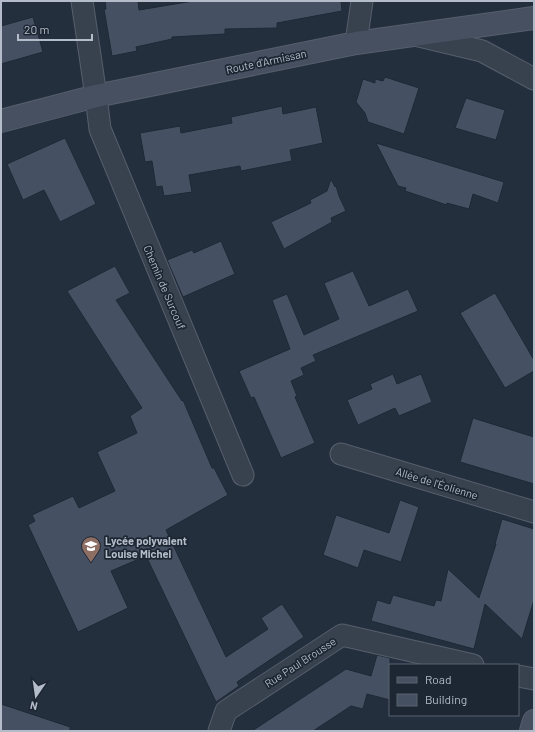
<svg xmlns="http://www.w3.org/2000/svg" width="535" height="732" font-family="Barlow,sans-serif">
	<rect width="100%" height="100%" fill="#242f3e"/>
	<path fill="#455162" stroke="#1f2835" d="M 105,1 L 138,1 L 139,10 L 193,1 L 341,1 L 342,11 L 277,23 L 277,28 L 225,29 L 225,34 L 172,37 L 172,39 L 136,47 L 137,51 L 112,56 L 104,9 L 106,9 Z
		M 33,17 L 43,52 L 1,64 L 1,26 Z
		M 385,77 L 419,88 L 404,134 L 368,122 L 365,113 L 356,102 L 363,79 L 375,83 L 375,79 L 383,81 Z
		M 466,98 L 505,110 L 496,140 L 455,128 Z
		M 282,106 L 283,114 L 316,107 L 323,143 L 290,150 L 292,161 L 241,171 L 240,166 L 189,175 L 192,192 L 164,196 L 162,186 L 156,187 L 152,161 L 145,162 L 140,133 L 180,126 L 181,133 L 232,123 L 231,117 Z
		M 65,138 L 96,204 L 60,222 L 44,190 L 23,200 L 7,164 Z
		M 376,143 L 504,182 L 498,203 L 473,194 L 469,209 L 447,203 L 447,205 L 405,191 L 406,188 L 398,186 Z
		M 331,179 L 335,187 L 336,186 L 339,196 L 346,211 L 331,218 L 332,222 L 284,249 L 271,222 L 311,203 L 310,200 L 327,191 Z
		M 221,241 L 235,274 L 183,297 L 167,260 L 192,250 L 194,253 Z
		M 115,266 L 130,293 L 116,300 L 182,401 L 183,400 L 212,468 L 214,468 L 228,495 L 166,530 L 226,657 L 268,629 L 261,618 L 282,604 L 304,637 L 237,682 L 239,686 L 216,702 L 146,556 L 111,571 L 128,608 L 78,632 L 28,525 L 35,521 L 32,515 L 73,496 L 79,508 L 115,491 L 97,452 L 137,433 L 130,416 L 142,408 L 67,291 Z
		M 353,271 L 369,306 L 408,289 L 418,311 L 313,355 L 316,361 L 301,368 L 304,375 L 291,381 L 297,396 L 295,397 L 315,443 L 281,458 L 254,397 L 251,398 L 239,371 L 290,349 L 272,300 L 287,294 L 304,335 L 339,319 L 324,283 Z
		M 495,293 L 534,360 L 534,371 L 505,388 L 460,313 Z
		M 393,374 L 397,384 L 421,374 L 432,402 L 399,416 L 395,408 L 358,425 L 347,400 L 372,389 L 370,384 Z
		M 473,418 L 534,437 L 534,484 L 460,462 Z
		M 400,500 L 419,507 L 401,562 L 364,550 L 358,568 L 323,555 L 336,515 L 389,533 Z
		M 502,519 L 534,529 L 534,600 L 522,639 L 485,604 L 474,649 L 371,621 L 377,600 L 390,604 L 393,595 L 434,606 L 436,600 L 441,601 L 448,569 L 479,598 L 496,544 L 495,544 Z
		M 377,655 L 390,658 L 390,700 L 367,694 L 363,709 L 351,706 L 313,731 L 252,731 L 346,669 L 371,676 Z
		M 1,704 L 70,727 L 70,731 L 1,731 Z"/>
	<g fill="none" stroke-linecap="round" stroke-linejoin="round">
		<defs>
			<path id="street" d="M 82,1 L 96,96 L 100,129 L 243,475
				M 415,35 L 482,51 L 534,79
				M 356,43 L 362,1
				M 341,454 L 534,512
				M 518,676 L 534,679
				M 219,731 L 226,711 L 342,635 L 473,665"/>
			<path id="secondary" d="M 1,121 L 96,96 L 356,43 L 534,18
				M 531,731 L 534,721"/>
		</defs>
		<use href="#street" stroke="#565f6c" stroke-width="23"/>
		<use href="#secondary" stroke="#565f6c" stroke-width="24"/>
		<use href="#street" stroke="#38414e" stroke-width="21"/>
		<use href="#secondary" stroke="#465061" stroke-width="22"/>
	</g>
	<defs>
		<symbol id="school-pin" viewBox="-11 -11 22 30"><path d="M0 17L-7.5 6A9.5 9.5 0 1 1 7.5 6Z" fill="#8d6e63" stroke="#1d2633"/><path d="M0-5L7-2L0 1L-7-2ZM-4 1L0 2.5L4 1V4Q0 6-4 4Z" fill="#fff"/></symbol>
	</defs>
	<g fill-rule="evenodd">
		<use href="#school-pin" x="80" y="535" width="22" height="30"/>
	</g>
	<g text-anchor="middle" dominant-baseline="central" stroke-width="3.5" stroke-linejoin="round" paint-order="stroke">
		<g font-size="11" fill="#b4bcc9" stroke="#1d2633">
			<text transform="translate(266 61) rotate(-12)">Route d'Armissan</text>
			<text transform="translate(165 287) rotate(67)">Chemin de Surcouf</text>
			<text transform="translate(437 483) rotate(17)">Allée de l'Éolienne</text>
			<text transform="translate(300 662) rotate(-33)">Rue Paul Brousse</text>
		</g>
		<g font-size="11" font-weight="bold" fill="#b4bcc9" stroke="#1d2633" text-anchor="start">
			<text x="105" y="540">Lycée polyvalent<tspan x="105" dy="13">Louise Michel</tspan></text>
		</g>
	</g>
	<rect width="535" height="732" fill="none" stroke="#b4bcc9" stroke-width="4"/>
	<rect x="389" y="664" width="130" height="52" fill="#1d2633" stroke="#59626f"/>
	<rect x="397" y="677" width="20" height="6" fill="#465061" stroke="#59626f"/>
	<text x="425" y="684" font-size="12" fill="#b4bcc9">Road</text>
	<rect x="397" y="694" width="20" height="12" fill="#455162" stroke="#59626f"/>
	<text x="425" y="704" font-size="12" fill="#b4bcc9">Building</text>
	<g transform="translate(36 696) rotate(193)" stroke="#1d2633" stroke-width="3" paint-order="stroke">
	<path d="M0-3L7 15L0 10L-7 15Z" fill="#b4bcc9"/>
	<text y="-6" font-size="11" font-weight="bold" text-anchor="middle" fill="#b4bcc9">N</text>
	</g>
	<path d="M18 34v6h74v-6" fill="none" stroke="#b4bcc9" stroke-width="2"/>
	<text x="24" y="34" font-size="12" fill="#b4bcc9" stroke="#1d2633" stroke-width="3" paint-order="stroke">20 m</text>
</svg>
